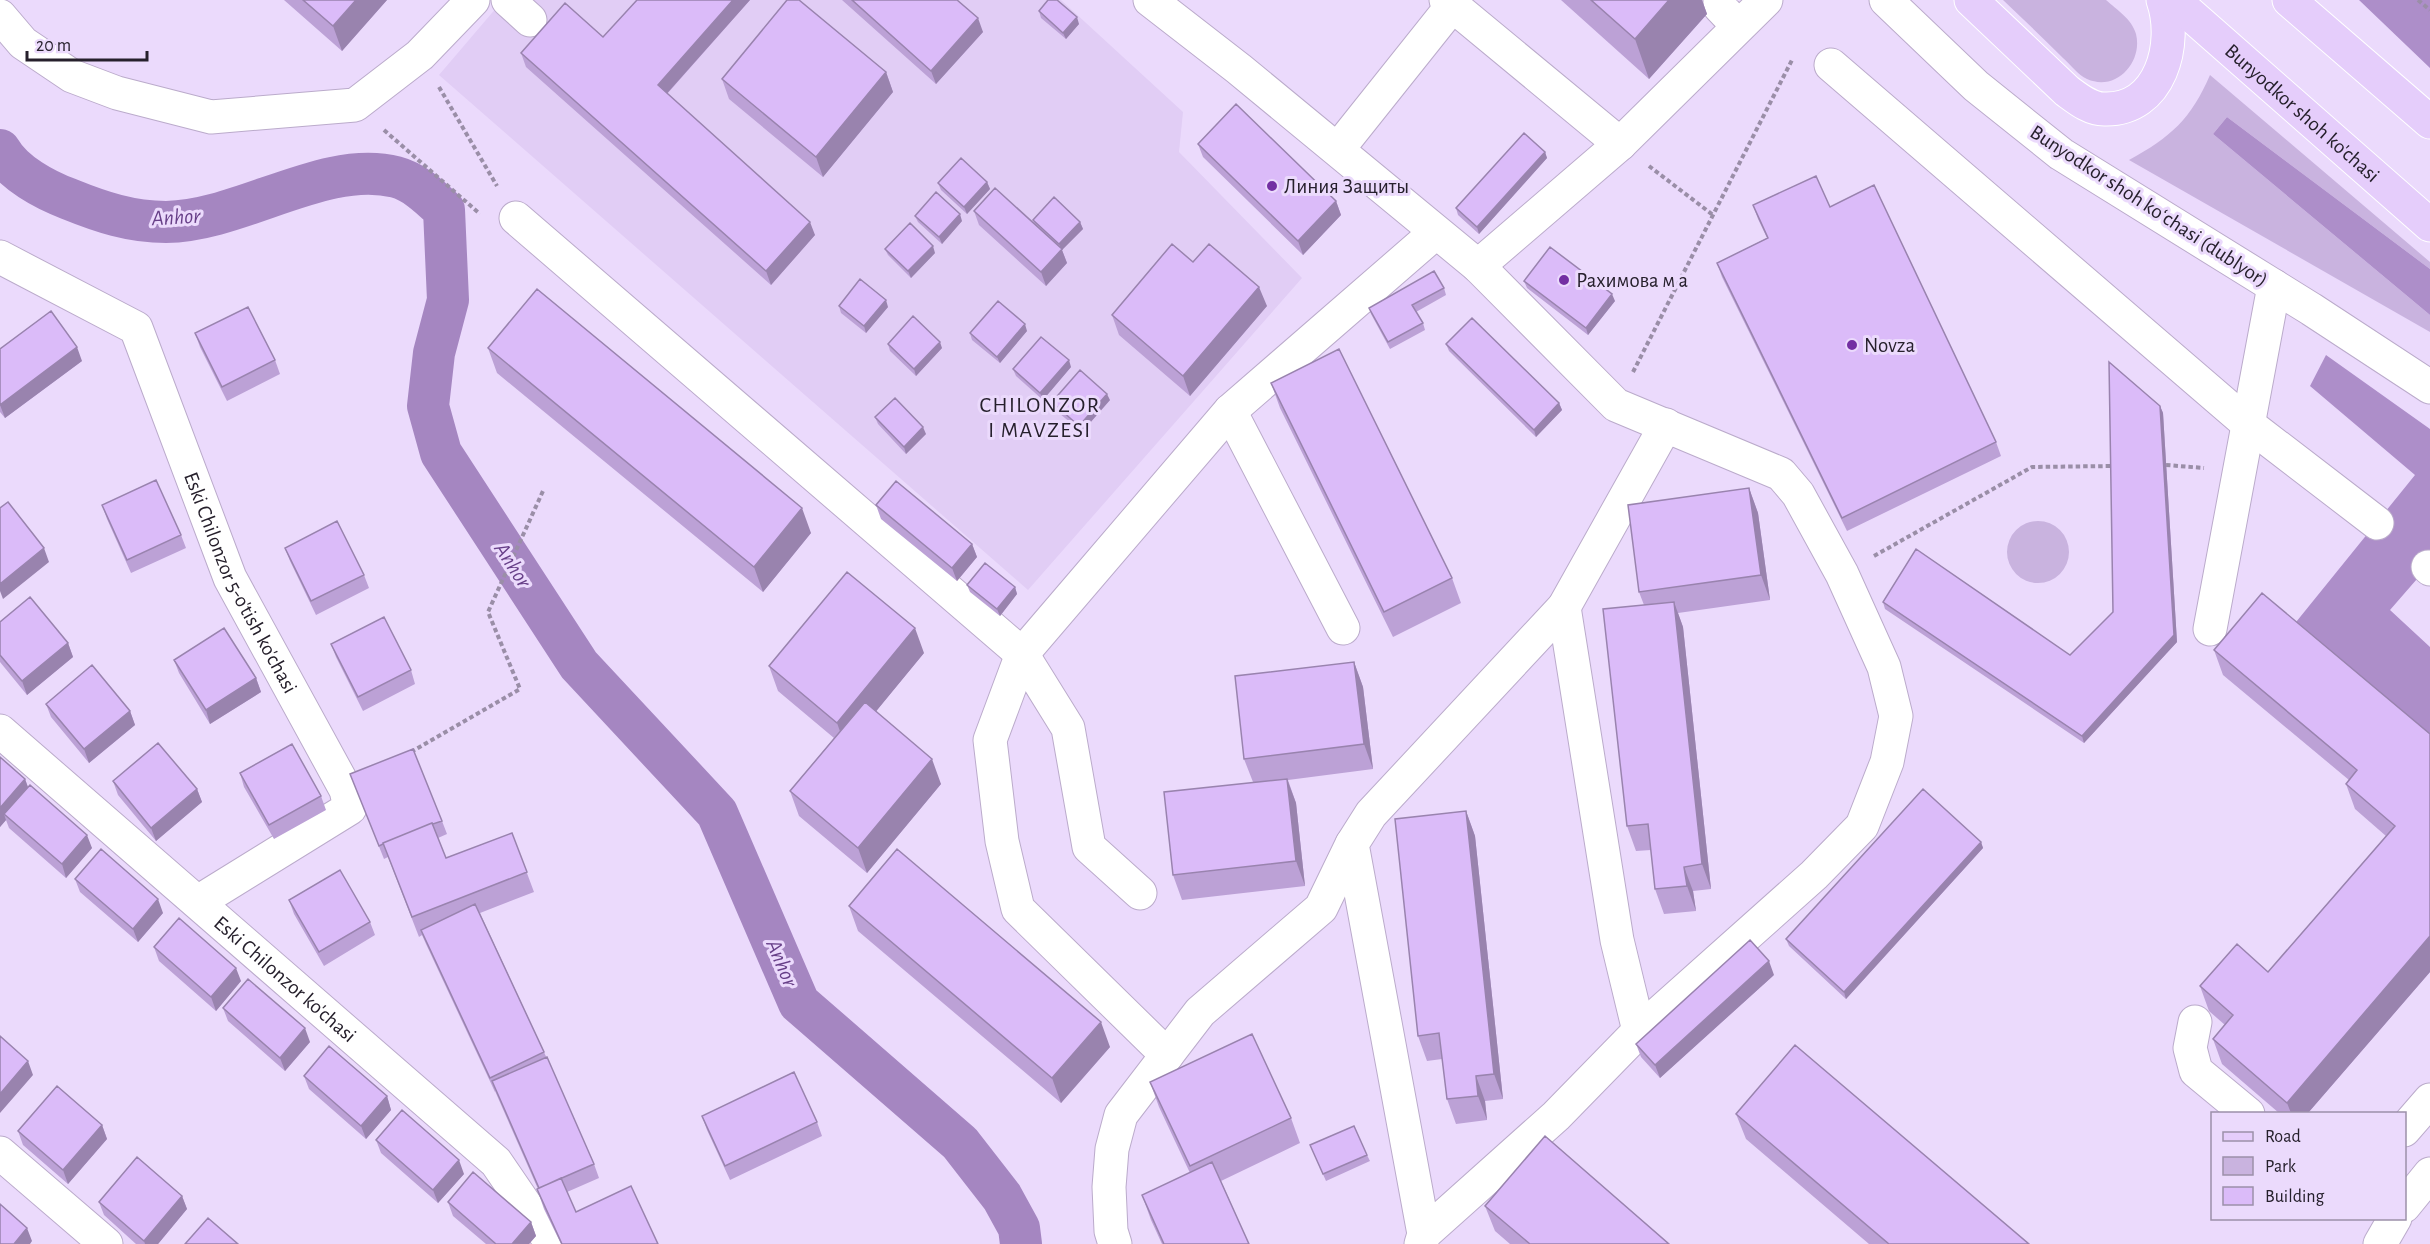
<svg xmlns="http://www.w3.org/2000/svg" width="2430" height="1244" font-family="'Alegreya Sans',sans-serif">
	<rect width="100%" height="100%" fill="#ebdafc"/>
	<path fill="#e1cdf5" d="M 503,0 L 1061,0 L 1183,112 L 1179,152 L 1302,278 L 1028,590 L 439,75 Z"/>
	<path fill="#c9b3df" d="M 2003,0 L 2106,0 C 2117,10 2132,19 2136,34 C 2143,62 2116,92 2087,79 C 2078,75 2070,64 2063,58 C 2043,38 2023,19 2003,0 Z
		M 2210,75 L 2430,262 L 2430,269 L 2227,117 L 2213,134 L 2430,315 L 2430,332 L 2129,160 C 2171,137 2191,119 2210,75 Z
		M2007 552a31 31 0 1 1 62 0a31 31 0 1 1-62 0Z"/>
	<path fill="#ad8ec9" d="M 2359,0 L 2430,0 L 2430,68 Z
		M 2227,117 L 2430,269 L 2430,315 L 2213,134 Z
		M 2326,355 L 2430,429 L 2430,564 L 2390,610 L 2430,647 L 2430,752 L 2288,632 L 2415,475 L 2310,386 Z"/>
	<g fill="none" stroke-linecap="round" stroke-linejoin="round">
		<path stroke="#a586c1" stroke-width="42" d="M 0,150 C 13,173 45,190 69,199 C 101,212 131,222 166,222 C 242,221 324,159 396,177 C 415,182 430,197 444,210 L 448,300 L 434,353 L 428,406 L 441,453 L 579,665 L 717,813 L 799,1003 L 960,1143 L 1002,1197 L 1019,1228 L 1021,1244"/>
		<defs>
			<g id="minor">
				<path d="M 508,0 L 530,20"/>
				<path d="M 1150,0 L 1239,69 L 1478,266 L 1616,405 L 1781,474 L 1798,494 L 1842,574 L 1884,667 L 1896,716 L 1887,762 L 1862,826 L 1814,875 L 1639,1031 L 1556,1116 L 1424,1234 L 1421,1244"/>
				<path d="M 1446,0 L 1620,144"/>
				<path d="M 1720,0 L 1720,7 L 1738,26"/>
				<path d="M 1886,0 L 1976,86 L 2061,154 L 2311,309 L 2430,387"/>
				<path d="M 0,16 L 23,43 L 72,76 L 117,93 L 211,117 L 355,105 L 420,55 L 473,0"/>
				<path d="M 1831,65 L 2248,424 L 2377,523"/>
				<path d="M 1338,149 L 1452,6"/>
				<path d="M 516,218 L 1022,654 L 1230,411 L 1435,233"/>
				<path id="s1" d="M 0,257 L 136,328 L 230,578 L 346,790 L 350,808 L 198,902"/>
				<path d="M 1478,266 L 1620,144 L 1766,0"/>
				<path d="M 1230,411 L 1343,628"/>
				<path d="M 2428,567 L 2430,569"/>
				<path d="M 1564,607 L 1617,940 L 1639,1031"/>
				<path d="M 2210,629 L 2274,286"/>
				<path d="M 1022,654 L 990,740 L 1002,841 L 1018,909 L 1167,1055"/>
				<path d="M 1022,654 L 1068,728 L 1089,847 L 1140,893"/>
				<path id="s2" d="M 0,731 L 496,1162 L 552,1244"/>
				<path d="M 2195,1022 L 2190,1048 L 2196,1071 L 2248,1114"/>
				<path d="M 2404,1130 L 2430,1100"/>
				<path d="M 0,1153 L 106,1244"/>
				<path d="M 2404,1206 L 2430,1174"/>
				<path d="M 1424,1234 L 1352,844 L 1371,814 L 1564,607 L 1666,425"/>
				<path d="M 1115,1244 L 1111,1231 L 1109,1187 L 1112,1149 L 1121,1115 L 1200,1012 L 1321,908 L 1352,844"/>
				<path d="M 2380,1244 L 2395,1218"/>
			</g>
			<g id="major">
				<path d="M 1971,0 L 2067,91 C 2078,99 2090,109 2104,109 C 2161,111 2178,43 2163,0"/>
				<path id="s3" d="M 2174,0 L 2430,225"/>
				<path d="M 2289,0 L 2430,122"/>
			</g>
		</defs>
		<use href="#minor" stroke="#bbabcb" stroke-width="35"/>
		<use href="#major" stroke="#fff" stroke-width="35"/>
		<path stroke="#9a8ea7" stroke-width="4" stroke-dasharray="4.5 3" stroke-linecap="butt" d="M 2418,0 L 2430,10
			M 439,87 L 497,186
			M 384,130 L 480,214
			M 1649,166 L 1713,215
			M 1633,372 L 1793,58
			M 2166,465 L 2204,468
			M 1874,556 L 2032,467 L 2113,466
			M 411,752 L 520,689 L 488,612 L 543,491"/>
		<use href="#minor" stroke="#fff" stroke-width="33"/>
		<use href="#major" stroke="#e5cdfb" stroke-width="33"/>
	</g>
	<path fill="#bca1d6" d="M 284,0 L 387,0 L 342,51 Z
		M 637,0 L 750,0 L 667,94 L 815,235 L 771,285 L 526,67 L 521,53 L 603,37 Z
		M 842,0 L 957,0 L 983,32 L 936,84 Z
		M 1561,0 L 1702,0 L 1707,14 L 1649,79 Z
		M 1039,11 L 1079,24 L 1066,39 L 1041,18 Z
		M 886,72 L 893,92 L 823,177 L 729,99 L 722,79 Z
		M 1198,144 L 1336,201 L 1341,215 L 1303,255 L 1203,157 Z
		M 1545,152 L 1547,158 L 1479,234 L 1458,215 L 1456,208 Z
		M 987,182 L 990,189 L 967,214 L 941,190 L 938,183 Z
		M 1753,205 L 1830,207 L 1996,442 L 2001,456 L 1847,531 L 1722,277 L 1717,263 L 1767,238 L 1758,219 Z
		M 974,211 L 1035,224 L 1033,220 L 1080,222 L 1083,229 L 1062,250 L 1067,263 L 1046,286 L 979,225 Z
		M 915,216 L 962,221 L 942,244 L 918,222 Z
		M 885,249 L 935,253 L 911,278 L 888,255 Z
		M 1193,262 L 1267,306 L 1190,396 L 1119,335 L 1112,315 Z
		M 1524,281 L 1615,301 L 1588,335 L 1527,288 Z
		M 1444,288 L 1446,295 L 1416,312 L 1423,323 L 1425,330 L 1390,349 L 1371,314 L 1369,308 Z
		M 839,306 L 888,307 L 866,333 L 841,313 Z
		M 1027,331 L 1000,363 L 972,340 L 970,333 Z
		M 195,333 L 275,360 L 280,374 L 227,401 L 200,347 Z
		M 888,344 L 942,348 L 916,376 L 890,351 Z
		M 1446,344 L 1559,403 L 1562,410 L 1536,437 L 1449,351 Z
		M 488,348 L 811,533 L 763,592 L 497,373 Z
		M 0,349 L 82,361 L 5,418 L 0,412 Z
		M 1071,367 L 1043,400 L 1016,376 L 1013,369 Z
		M 1271,383 L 1452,578 L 1461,603 L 1393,637 L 1280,408 Z
		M 1110,400 L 1082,432 L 1054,409 L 1052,402 Z
		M 2160,406 L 2163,413 L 2177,642 L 2084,743 L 1885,609 L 1883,602 L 2070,655 L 2113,612 Z
		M 875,417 L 926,434 L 906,454 L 878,424 Z
		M 1749,488 L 1758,513 L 1770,600 L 1678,613 L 1683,627 L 1711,889 L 1693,891 L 1696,911 L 1664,914 L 1655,889 L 1651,850 L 1636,851 L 1627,826 L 1644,605 L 1639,592 Z
		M 102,505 L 181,535 L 186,548 L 131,573 L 107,519 Z
		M 876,505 L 972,544 L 977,557 L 957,581 L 881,519 Z
		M 285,548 L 364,575 L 369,588 L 316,615 L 290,561 Z
		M 967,585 L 1015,587 L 1017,594 L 1000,616 L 970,592 Z
		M 0,622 L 68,643 L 73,657 L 27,695 L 0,662 Z
		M 331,644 L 411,670 L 415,684 L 363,711 L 336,657 Z
		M 2214,650 L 2430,734 L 2430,972 L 2308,1113 L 2279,1113 L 2222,1064 L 2213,1039 L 2225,1025 L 2209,1011 L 2200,986 L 2268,972 L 2386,836 L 2355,809 L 2346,784 L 2349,780 L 2223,675 Z
		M 924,653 L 876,711 L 941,784 L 867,873 L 799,816 L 790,791 L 834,738 L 778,691 L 769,666 Z
		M 174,660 L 256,678 L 261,692 L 210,724 L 179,673 Z
		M 1354,662 L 1363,687 L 1373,769 L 1288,780 L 1296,803 L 1305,886 L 1182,900 L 1173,875 L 1253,782 L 1244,759 Z
		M 46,704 L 130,711 L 135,725 L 89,763 L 51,717 Z
		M 0,757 L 25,779 L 28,787 L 92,848 L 66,878 L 9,828 L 6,820 L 0,827 Z
		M 240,773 L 321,796 L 326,810 L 274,839 L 244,787 Z
		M 350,774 L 442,821 L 447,834 L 438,838 L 446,858 L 512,833 L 534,892 L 480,913 L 544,1052 L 594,1164 L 599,1178 L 567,1192 L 576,1212 L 658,1244 L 561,1244 L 544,1209 L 537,1189 L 538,1189 L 495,1091 L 495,1092 L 426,944 L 422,935 L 419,937 L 388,857 L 384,859 Z
		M 113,781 L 197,789 L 202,802 L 156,841 L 118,795 Z
		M 1466,811 L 1475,836 L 1503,1099 L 1485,1101 L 1487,1120 L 1456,1124 L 1447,1099 L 1442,1059 L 1427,1061 L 1418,1036 Z
		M 1981,842 L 1983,848 L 1846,999 L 1789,946 L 1786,939 Z
		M 75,879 L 163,913 L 138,942 L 80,892 Z
		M 289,900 L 370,922 L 375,935 L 324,966 L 294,914 Z
		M 849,906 L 1110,1047 L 1061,1103 L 858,931 Z
		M 154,947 L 241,981 L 216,1011 L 159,961 Z
		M 1774,975 L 1660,1078 L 1641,1057 L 1636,1044 Z
		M 223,1008 L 310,1042 L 285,1071 L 228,1021 Z
		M 304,1076 L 387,1096 L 391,1110 L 366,1139 L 309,1089 Z
		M 1150,1082 L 1291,1118 L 1300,1143 L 1221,1181 L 1249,1244 L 1162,1244 L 1151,1220 L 1142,1195 L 1190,1173 L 1159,1107 Z
		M 1736,1114 L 2029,1244 L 1869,1244 L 1746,1139 Z
		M 702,1116 L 817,1122 L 822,1136 L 730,1180 L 707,1130 Z
		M 102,1125 L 107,1139 L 68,1184 L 23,1145 L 18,1131 Z
		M 376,1140 L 464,1174 L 438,1203 L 381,1153 Z
		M 1310,1145 L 1367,1155 L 1370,1161 L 1326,1181 Z
		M 182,1196 L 187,1209 L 158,1244 L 136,1244 L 104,1215 L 99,1202 Z
		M 448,1202 L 531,1222 L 536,1236 L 529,1244 L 486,1244 L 453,1216 Z
		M 1485,1206 L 1669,1244 L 1510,1244 L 1495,1231 Z"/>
	<path fill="#9983ae" d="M 356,0 L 387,0 L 342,51 L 333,26 Z
		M 733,0 L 750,0 L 662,99 L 658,85 Z
		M 1669,0 L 1702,0 L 1707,14 L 1649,79 L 1635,39 Z
		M 1077,17 L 1079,24 L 1066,39 L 1063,33 Z
		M 978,18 L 983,32 L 936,84 L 931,71 Z
		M 886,72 L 893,92 L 823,177 L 816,157 Z
		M 1545,152 L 1547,158 L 1479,234 L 1477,227 Z
		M 987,182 L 990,189 L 967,214 L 964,207 Z
		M 1336,201 L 1341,215 L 1303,255 L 1298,241 Z
		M 960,214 L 962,221 L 942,244 L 939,237 Z
		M 810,222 L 815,235 L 771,285 L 766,271 Z
		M 1080,222 L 1083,229 L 1062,250 L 1067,263 L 1046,286 L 1041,272 L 1061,250 L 1059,244 Z
		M 933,246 L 935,253 L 911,278 L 908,271 Z
		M 1259,287 L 1267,306 L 1190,396 L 1183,376 Z
		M 1612,294 L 1615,301 L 1588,335 L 1586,328 Z
		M 886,300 L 888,307 L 866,333 L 864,326 Z
		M 1025,324 L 1027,331 L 1000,363 L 997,357 Z
		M 940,342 L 942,348 L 916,376 L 914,369 Z
		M 77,347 L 82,361 L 5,418 L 0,405 Z
		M 1069,360 L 1071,367 L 1043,400 L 1040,393 Z
		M 1107,394 L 1110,400 L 1082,432 L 1079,426 Z
		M 1559,403 L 1562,410 L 1536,437 L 1534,430 Z
		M 2160,406 L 2163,413 L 2177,642 L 2084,743 L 2082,736 L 2174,635 Z
		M 923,427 L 926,434 L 906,454 L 904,447 Z
		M 1749,488 L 1758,513 L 1770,600 L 1761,575 Z
		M 802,508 L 811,533 L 763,592 L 754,567 Z
		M 972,544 L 977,557 L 957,581 L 952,568 Z
		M 44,548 L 49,562 L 3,599 L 0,591 L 0,584 Z
		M 1015,587 L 1017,594 L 1000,616 L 997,609 Z
		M 1674,602 L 1683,627 L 1711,889 L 1702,864 Z
		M 915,628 L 924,653 L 846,748 L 837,723 Z
		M 68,643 L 73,657 L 27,695 L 22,681 Z
		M 1354,662 L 1363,687 L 1373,769 L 1364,744 Z
		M 256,678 L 261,692 L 210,724 L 206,710 Z
		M 130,711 L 135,725 L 89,763 L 84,749 Z
		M 932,759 L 941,784 L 867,873 L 858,848 Z
		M 25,779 L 30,793 L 4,814 L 6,820 L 0,827 L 0,808 Z
		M 1287,779 L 1296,803 L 1305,886 L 1296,861 Z
		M 197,789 L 202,802 L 156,841 L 151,828 Z
		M 1466,811 L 1475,836 L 1503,1099 L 1494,1074 Z
		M 87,835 L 92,848 L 66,878 L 62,864 Z
		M 1981,842 L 1983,848 L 1846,999 L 1844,992 Z
		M 1684,867 L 1693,891 L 1696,911 L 1687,886 Z
		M 158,899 L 163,913 L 138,942 L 133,929 Z
		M 2430,936 L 2430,972 L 2308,1113 L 2291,1113 L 2287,1103 Z
		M 1769,961 L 1774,975 L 1660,1078 L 1655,1065 Z
		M 236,968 L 241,981 L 216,1011 L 211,997 Z
		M 1101,1022 L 1110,1047 L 1061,1103 L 1052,1078 Z
		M 305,1028 L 310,1042 L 285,1071 L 280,1058 Z
		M 28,1061 L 33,1075 L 0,1113 L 0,1094 Z
		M 1476,1076 L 1485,1101 L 1487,1120 L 1478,1096 Z
		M 387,1096 L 391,1110 L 366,1139 L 361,1126 Z
		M 102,1125 L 107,1139 L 68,1184 L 63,1170 Z
		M 459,1160 L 464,1174 L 438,1203 L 433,1190 Z
		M 182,1196 L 187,1209 L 158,1244 L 145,1244 L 144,1241 Z
		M 531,1222 L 536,1236 L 529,1244 L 512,1244 Z
		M 27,1228 L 32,1241 L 30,1244 L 14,1244 Z"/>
	<path fill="#dbbbf9" stroke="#9983ae" stroke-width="1.5" d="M 303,0 L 356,0 L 333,26 Z
		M 637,0 L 733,0 L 658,85 L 810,222 L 766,271 L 521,53 L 565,3 L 603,37 Z
		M 787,0 L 799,0 L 886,72 L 816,157 L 722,79 Z
		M 852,0 L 957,0 L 978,18 L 931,71 Z
		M 1048,0 L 1057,0 L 1077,17 L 1063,33 L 1039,11 Z
		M 1591,0 L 1669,0 L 1635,39 Z
		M 1236,104 L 1336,201 L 1298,241 L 1198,144 Z
		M 1524,133 L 1545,152 L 1477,227 L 1456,208 Z
		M 961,158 L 987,182 L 964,207 L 938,183 Z
		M 1816,176 L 1830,207 L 1874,185 L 1996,442 L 1842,518 L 1717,263 L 1768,238 L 1753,205 Z
		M 995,188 L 1062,249 L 1041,272 L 974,211 Z
		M 936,192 L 960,214 L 939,237 L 915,216 Z
		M 1054,197 L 1080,222 L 1059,244 L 1033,220 Z
		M 910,223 L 933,246 L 908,271 L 885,249 Z
		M 1172,244 L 1193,262 L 1209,244 L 1259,287 L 1183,376 L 1112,315 Z
		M 1550,247 L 1612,294 L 1586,328 L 1524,281 Z
		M 1434,271 L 1444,288 L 1412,305 L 1423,323 L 1388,342 L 1369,308 Z
		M 860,279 L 886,300 L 864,326 L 839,306 Z
		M 537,289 L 802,508 L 754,567 L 488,348 Z
		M 998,301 L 1025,324 L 997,357 L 970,333 Z
		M 248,307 L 275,360 L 222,387 L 195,333 Z
		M 51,311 L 77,347 L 0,405 L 0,349 Z
		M 913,316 L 940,342 L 914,369 L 888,344 Z
		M 1472,318 L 1559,403 L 1534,430 L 1446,344 Z
		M 1041,337 L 1069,360 L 1040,393 L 1013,369 Z
		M 1339,349 L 1452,578 L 1384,612 L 1271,383 Z
		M 2109,362 L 2160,406 L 2174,635 L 2082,736 L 1883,602 L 1916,549 L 2070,655 L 2113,612 Z
		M 1080,370 L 1107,394 L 1079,426 L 1052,402 Z
		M 895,398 L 923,427 L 904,447 L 875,417 Z
		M 156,480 L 181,535 L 127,560 L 102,505 Z
		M 896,481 L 972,544 L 952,568 L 876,505 Z
		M 1749,488 L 1761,575 L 1639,592 L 1628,505 Z
		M 8,502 L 44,548 L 0,584 L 0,508 Z
		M 337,521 L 364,575 L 311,601 L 285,548 Z
		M 985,563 L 1015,587 L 997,609 L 967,585 Z
		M 847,572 L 915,628 L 837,723 L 769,666 Z
		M 2262,593 L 2430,734 L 2430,936 L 2287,1103 L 2213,1039 L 2233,1015 L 2200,986 L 2237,944 L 2268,972 L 2395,826 L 2346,784 L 2357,770 L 2214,650 Z
		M 30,597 L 68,643 L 22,681 L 0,655 L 0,622 Z
		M 1674,602 L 1702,864 L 1684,867 L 1687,886 L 1655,889 L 1648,824 L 1627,826 L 1603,609 Z
		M 384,617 L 411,670 L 358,697 L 331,644 Z
		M 224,628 L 256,678 L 206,710 L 174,660 Z
		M 1354,662 L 1364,744 L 1244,759 L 1235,676 Z
		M 92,665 L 130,711 L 84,749 L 46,704 Z
		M 865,702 L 932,759 L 858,848 L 790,791 Z
		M 158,743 L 197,789 L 151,828 L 113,781 Z
		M 292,744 L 321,796 L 269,825 L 240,773 Z
		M 413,749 L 442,821 L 433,824 L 432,823 L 383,843 L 383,844 L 379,846 L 350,774 Z
		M 0,757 L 25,779 L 0,808 Z
		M 1287,779 L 1296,861 L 1173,875 L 1164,792 Z
		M 30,785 L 87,835 L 62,864 L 4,814 Z
		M 1923,789 L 1981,842 L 1844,992 L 1786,939 Z
		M 1466,811 L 1494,1074 L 1476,1076 L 1478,1096 L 1447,1099 L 1439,1033 L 1418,1036 L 1395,819 Z
		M 432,823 L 446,858 L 512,833 L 527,872 L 412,917 L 383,843 Z
		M 101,849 L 158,899 L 133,929 L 75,879 Z
		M 897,849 L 1101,1022 L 1052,1078 L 849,906 Z
		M 340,870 L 370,922 L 319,952 L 289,900 Z
		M 475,904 L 544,1052 L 490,1078 L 421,930 Z
		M 179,918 L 236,968 L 211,997 L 154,947 Z
		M 1750,940 L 1769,961 L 1655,1065 L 1636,1044 Z
		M 248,979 L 305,1028 L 280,1058 L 223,1008 Z
		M 1252,1034 L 1291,1118 L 1190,1166 L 1150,1082 Z
		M 0,1036 L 28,1061 L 0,1094 Z
		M 1795,1045 L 2029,1244 L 1889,1244 L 1736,1114 Z
		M 329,1046 L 387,1096 L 361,1126 L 304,1076 Z
		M 547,1057 L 594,1164 L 539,1188 L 492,1081 Z
		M 794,1072 L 817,1122 L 725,1166 L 702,1116 Z
		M 57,1086 L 102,1125 L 63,1170 L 18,1131 Z
		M 402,1110 L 459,1160 L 433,1190 L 376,1140 Z
		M 1354,1126 L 1367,1155 L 1323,1174 L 1310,1145 Z
		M 1545,1136 L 1669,1244 L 1530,1244 L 1485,1206 Z
		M 137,1157 L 182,1196 L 144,1241 L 99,1202 Z
		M 1212,1162 L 1249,1244 L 1164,1244 L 1142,1195 Z
		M 473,1172 L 531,1222 L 512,1244 L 496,1244 L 448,1202 Z
		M 561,1178 L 576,1212 L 631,1186 L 658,1244 L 562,1244 L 537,1189 Z
		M 0,1204 L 27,1228 L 14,1244 L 0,1244 Z
		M 208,1218 L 238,1244 L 185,1244 Z"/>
	<g fill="#732fa3" stroke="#ebdafc" stroke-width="2">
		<circle cx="1272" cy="186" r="6"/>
		<circle cx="1564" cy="280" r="6"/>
		<circle cx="1852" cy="345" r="6"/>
	</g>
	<g text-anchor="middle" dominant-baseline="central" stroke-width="6" stroke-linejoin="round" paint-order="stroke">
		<g font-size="21" fill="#26202c" stroke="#ebdafc">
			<text stroke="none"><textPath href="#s3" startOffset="171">Bunyodkor shoh ko'chasi</textPath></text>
			<text transform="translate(2149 206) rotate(33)">Bunyodkor shoh koʻchasi (dublyor)</text>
			<text stroke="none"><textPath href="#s1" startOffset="429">Eski Chilonzor 5-o'tish ko'chasi</textPath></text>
			<text stroke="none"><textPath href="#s2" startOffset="378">Eski Chilonzor ko'chasi</textPath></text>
		</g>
		<g font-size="21" fill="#26202c" stroke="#ebdafc" text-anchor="start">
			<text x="1284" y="186">Линия Защиты</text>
			<text x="1576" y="280">Рахимова м а</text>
			<text x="1864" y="345">Novza</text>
		</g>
		<g font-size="22" font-style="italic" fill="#673f88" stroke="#ebdafc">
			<text transform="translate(176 217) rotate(-3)">Anhor</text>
			<text transform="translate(513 565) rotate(57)">Anhor</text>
			<text transform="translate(782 963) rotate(67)">Anhor</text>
		</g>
		<g font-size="22" letter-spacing="1.5" fill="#26202c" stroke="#ebdafc">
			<text x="1040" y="405">CHILONZOR<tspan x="1040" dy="25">I MAVZESI</tspan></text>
		</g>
	</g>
	<rect x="2211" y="1112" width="195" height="108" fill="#ebdafc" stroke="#9c90a9" stroke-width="1.5"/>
	<rect x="2223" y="1132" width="30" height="9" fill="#e5cdfb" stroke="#9c90a9" stroke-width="1.5"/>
	<text x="2265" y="1142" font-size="18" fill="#26202c">Road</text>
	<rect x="2223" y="1157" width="30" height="18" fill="#c9b3df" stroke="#9c90a9" stroke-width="1.5"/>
	<text x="2265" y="1172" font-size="18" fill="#26202c">Park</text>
	<rect x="2223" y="1187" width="30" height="18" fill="#dbbbf9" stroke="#9c90a9" stroke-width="1.5"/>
	<text x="2265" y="1202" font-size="18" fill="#26202c">Building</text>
	<path d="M27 51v9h120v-9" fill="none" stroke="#26202c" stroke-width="3"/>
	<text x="36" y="51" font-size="18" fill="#26202c" stroke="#ebdafc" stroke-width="4.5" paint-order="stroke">20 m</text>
</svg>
